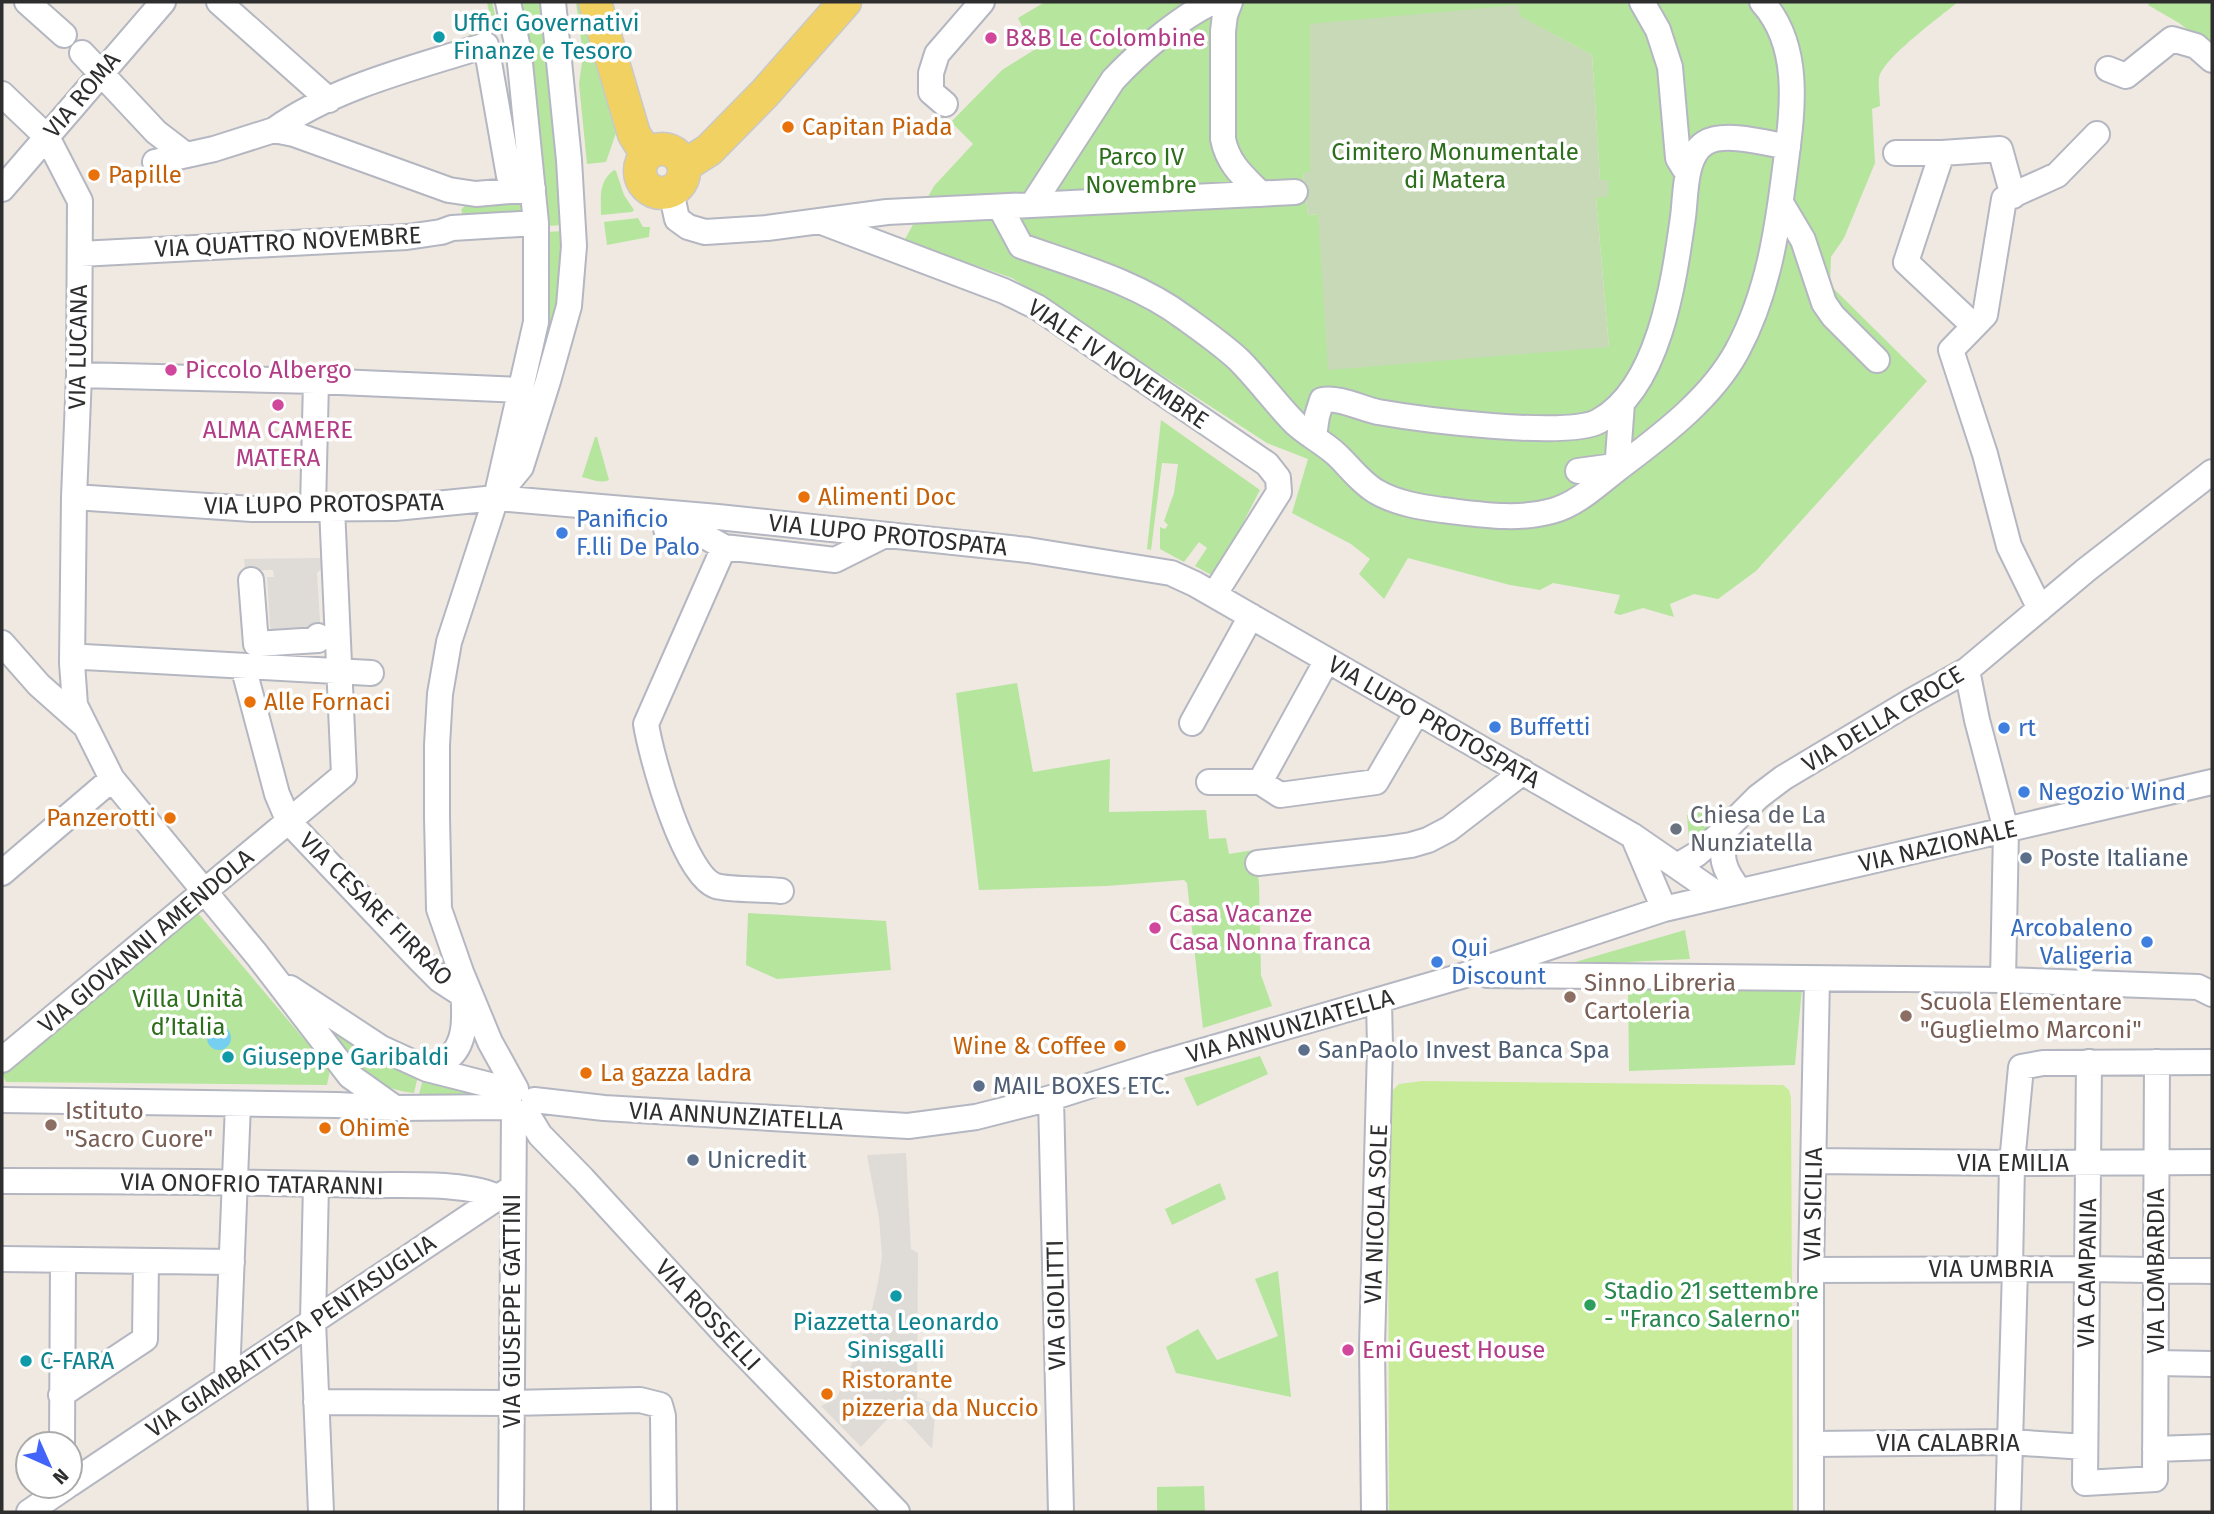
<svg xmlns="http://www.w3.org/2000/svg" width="2214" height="1514" font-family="'Fira Sans',sans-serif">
	<rect width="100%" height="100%" fill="#efe9e1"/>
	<path fill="#b6e59e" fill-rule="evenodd" d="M 487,2 L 492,2 L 498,27 L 470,37 L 468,31 L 489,12 Z
		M 516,2 L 545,2 L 546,20 L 523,26 Z
		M 576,2 L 583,2 L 616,133 L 606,162 L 587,164 L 579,84 L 583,55 Z
		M 1045,2 L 1958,2 C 1940,17 1883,58 1879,78 C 1878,87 1880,98 1880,106 L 1872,109 L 1875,163 L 1844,238 L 1831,257 L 1830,285 L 1927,381 L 1756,571 L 1718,599 L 1694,594 L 1670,604 L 1674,617 L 1643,608 L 1620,615 L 1614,613 L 1620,595 L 1553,583 L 1540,590 L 1510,585 L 1408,558 L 1384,599 L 1359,574 L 1370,559 L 1351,544 L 1292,513 L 1308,459 L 1267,443 L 1012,278 L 904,241 L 934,186 L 973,144 L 951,122 L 1002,70 L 1034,50 L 1018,18 ZM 1519,16 L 1592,55 L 1600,181 L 1608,180 L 1596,198 L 1609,347 L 1318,214 L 1308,215 L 1303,174 L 1310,172 Z
		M 2150,2 L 2212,2 L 2212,48 L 2179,23 L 2148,5 Z
		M 547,28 L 564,225 L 546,226 L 524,32 Z
		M 614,170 L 616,171 L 624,195 L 634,210 L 632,212 L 601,215 C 601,197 598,182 614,170 Z
		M 518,200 L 523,208 L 522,213 L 464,217 L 461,210 L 467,203 Z
		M 638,218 L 643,227 L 650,227 L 649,237 L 607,245 L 604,222 Z
		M 564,231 L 563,276 L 545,370 L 535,367 L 546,232 Z
		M 1161,420 L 1260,490 L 1215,577 L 1195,566 L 1207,548 L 1199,542 L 1184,562 L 1160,549 L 1160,527 L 1165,529 L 1168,525 L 1164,521 L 1174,493 L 1178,464 L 1162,463 L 1151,550 L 1147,549 Z
		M 595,437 L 597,437 L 609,480 C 600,484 591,479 582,477 Z
		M 1017,683 L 1033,772 L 1110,759 L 1109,812 L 1206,810 L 1209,839 L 1226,838 L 1229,854 L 1254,850 L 1259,883 L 1261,975 L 1272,1006 L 1203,1028 L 1187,883 L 1184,880 L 1106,886 L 979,890 L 956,693 Z
		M 1712,810 L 1719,823 L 1697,847 L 1689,841 L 1687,815 Z
		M 197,912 L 330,1070 L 327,1085 L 6,1082 L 2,1073 Z
		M 748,913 L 886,921 L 891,970 L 777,979 L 746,965 Z
		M 1685,930 L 1690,959 L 1565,965 Z
		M 1628,988 L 1802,988 L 1795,1065 L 1629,1071 Z
		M 316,1015 L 419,1072 L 414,1093 C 363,1088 345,1052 316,1015 Z
		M 1260,1056 L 1268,1074 L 1197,1106 L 1184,1078 Z
		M 424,1075 L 504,1100 L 419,1094 Z
		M 1220,1183 L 1226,1199 L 1172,1225 L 1165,1209 Z
		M 1278,1271 L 1291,1397 L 1176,1373 L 1166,1347 L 1198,1329 L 1217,1360 L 1278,1336 L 1255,1279 Z
		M 1204,1486 L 1205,1512 L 1157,1512 L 1157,1487 Z"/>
	<path fill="#c8d9b8" d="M 1518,5 L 1520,16 L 1592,55 L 1600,180 L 1609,180 L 1608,196 L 1596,198 L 1609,347 L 1328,370 L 1318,214 L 1308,215 L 1303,174 L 1310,171 L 1310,24 Z"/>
	<path fill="#c9ec9a" d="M 1422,1081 L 1783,1085 L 1789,1090 L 1791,1098 L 1793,1512 L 1389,1512 L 1388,1095 L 1399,1084 Z"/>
	<path fill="#dfdcd8" d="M 322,558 L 322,568 L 317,573 L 321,636 L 271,639 L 267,577 L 274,577 L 273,570 L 245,570 L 244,559 Z
		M 906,1153 L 911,1249 L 918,1253 L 917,1398 L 936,1404 L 932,1449 L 896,1410 L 861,1447 L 821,1406 L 836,1399 L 855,1356 L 872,1309 L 878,1283 L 882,1256 L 879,1218 L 867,1155 Z"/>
	<path fill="#75cff0" d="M207 1038a12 12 0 1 1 24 0a12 12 0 1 1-24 0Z"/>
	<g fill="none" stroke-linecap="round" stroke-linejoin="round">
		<defs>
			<path id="minor" d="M 27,2 L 64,35
				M 219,2 L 329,100
				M 508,2 L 519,53 L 536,223 L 536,322 L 496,498 L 449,642 L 440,694 L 437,745 L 437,817 L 439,909 L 461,972 L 490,1042 L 516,1089
				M 1230,2 L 1225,15 L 1223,31 L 1223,139 C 1228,164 1243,176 1261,194
				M 1642,2 L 1658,30 L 1670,67 L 1678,158 L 1684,168 L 1689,169
				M 82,53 L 156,132 L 186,155
				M 2108,69 L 2126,76 L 2172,39 L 2196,46 L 2212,60
				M 2,94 L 47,137 L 80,201 L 79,375 L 74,497 L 72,663 L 75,705 L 112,779 L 257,955 L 350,1076 L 395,1108 L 511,1107
				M 945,104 L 931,92 L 931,73 L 937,54 L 982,2
				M 274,130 C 336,86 415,68 486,45 L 509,176
				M 1896,153 L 1942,153 L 2000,149 L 2013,196
				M 1942,153 L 1906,262 L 1974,326
				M 155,162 L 214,149 L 274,130 L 294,134 L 449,190 L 476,194 L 533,189
				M 2,189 L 163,2
				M 671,191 L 677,219 L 688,227 L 705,232 L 767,228 L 887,212 L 1295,192
				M 1781,203 L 1803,240 L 1824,303 L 1833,316 L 1877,360
				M 1032,205 L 1113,80 C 1138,53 1180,17 1213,2
				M 1000,207 L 1021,246 C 1077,266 1137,282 1185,318 C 1203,331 1223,345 1239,360 C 1259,380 1276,404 1296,424 C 1308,435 1324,443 1336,454 C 1349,466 1361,483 1377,492 C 1396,503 1420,507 1442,510 C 1478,514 1516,521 1552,511 C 1579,504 1602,480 1624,464 C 1665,433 1712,397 1737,351 C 1769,292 1778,226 1786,161 C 1793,107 1801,45 1762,2
				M 819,221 L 1004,291 L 1037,307 L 1267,464 L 1278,478 L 1279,492 L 1214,595
				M 80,254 L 407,237 L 441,232 L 452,228 L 536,223
				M 79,375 L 316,381 L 521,390
				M 1314,436 L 1317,416 L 1322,400 C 1340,397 1360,408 1378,412 C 1418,419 1568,439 1599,421 C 1660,387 1674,280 1683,217 C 1686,195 1684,156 1705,143 C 1724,131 1766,143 1788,147
				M 1578,471 L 1622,465 L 1618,457 L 1622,403
				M 503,489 L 521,467 L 548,381 L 569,306 L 574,246 L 569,160 L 553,2
				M 74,497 L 252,509 L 395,508 L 496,498 L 718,517 L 1028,550 L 1171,573 L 1195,584 L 1633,836 L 1720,896
				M 313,508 L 316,381
				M 666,529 L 697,532 L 724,547 L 835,560 L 885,535
				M 724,547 L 646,724 C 651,756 684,876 716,886 C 730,890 764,889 781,891
				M 251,580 L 256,644 L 318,640 L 318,636
				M 2040,609 L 2009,546 L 1985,454 L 1951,350 L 1985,315 L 2004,199 L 2057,175 L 2097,134
				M 2,643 L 39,685 L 83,724
				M 84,657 L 371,673
				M 243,666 L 277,794 L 289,822 L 419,959 L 440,980 L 463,995
				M 1967,670 L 1977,720 L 2006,830 L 2003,980
				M 1192,723 L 1251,616
				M 1209,782 L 1260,782 L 1280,795 L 1376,782 L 1417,712
				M 1260,782 L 1327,660
				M 1726,829 C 1720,858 1722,868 1740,891
				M 1633,836 L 1664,909
				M 1258,863 L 1384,849 L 1411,845 L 1428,840 L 1449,829 L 1523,772
				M 1677,866 L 1697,854 L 1726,829 L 1758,797 L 1783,778 L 1908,703 L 1967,670 L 2086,570 L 2212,472
				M 2,873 L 112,779
				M 1487,975 L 2003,980 L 2198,987 L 2212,994
				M 290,988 L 381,1048 L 427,1069 L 513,1091
				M 2,1060 L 344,775 L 332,508
				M 2089,1062 L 2085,1483 L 2155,1479 L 2157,1062
				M 427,1069 C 434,1066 442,1064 447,1059 C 469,1043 464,1010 463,986
				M 1051,1098 L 1061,1512
				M 2,1100 L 337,1105 L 395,1108
				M 534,1100 L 604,1108 L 908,1126 L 976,1117 L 1051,1098 L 1158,1064 L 1465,975 L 1664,909 L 2212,782
				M 526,1112 L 540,1135 L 583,1179 L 727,1336 L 897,1512
				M 1814,1161 L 2012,1163 L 2212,1162
				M 2,1181 C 122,1181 243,1182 363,1185 C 399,1186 469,1181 499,1198
				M 316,1184 L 313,1321 L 321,1512
				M 2,1259 L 232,1262
				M 2010,1269 L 2012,1163 L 2021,1067 L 2043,1063 L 2212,1062
				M 1811,1270 L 2087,1269 L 2212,1271
				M 2156,1363 L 2212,1364
				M 227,1377 L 238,1104
				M 61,1395 L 145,1339 L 146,1261
				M 316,1402 L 511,1403 L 640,1400 L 660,1405 L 663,1416 L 664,1512
				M 62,1444 L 63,1260
				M 1811,1444 L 2010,1442 L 2085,1447
				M 2155,1449 L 2212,1447
				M 70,1484 L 512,1188
				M 29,1512 L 67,1486
				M 511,1512 L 514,1111
				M 1374,1512 L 1372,1346 L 1380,1048 L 1379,1000
				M 1811,1512 L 1811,1270 L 1817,979
				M 2008,1512 L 2015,1269"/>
			<path id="major" d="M 595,2 L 634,134 L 647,155
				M640 171a22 22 0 1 1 44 0a22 22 0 1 1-44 0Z
				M 684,166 L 709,150 L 765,93 L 845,2"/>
		</defs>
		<use href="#minor" stroke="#b4b7c1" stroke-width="28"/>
		<use href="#major" stroke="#c9c9c9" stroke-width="35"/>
		<use href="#minor" stroke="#fff" stroke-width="24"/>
		<use href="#major" stroke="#f2d163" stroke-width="32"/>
	</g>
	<g fill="#0f9aa8" stroke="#fff" stroke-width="2.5">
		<circle cx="439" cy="37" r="7"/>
		<circle cx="228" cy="1057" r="7"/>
		<circle cx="896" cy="1296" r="7"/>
		<circle cx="26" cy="1361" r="7"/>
	</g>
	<g fill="#d1479c" stroke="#fff" stroke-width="2.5">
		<circle cx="991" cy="38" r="7"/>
		<circle cx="171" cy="370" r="7"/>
		<circle cx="278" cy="405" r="7"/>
		<circle cx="1155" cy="928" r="7"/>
		<circle cx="1348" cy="1350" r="7"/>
	</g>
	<g fill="#e8710a" stroke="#fff" stroke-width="2.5">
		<circle cx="788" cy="127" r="7"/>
		<circle cx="94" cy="175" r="7"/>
		<circle cx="804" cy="497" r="7"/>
		<circle cx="250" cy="702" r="7"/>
		<circle cx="170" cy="818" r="7"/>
		<circle cx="1120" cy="1046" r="7"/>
		<circle cx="586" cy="1073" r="7"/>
		<circle cx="325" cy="1128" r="7"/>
		<circle cx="827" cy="1394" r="7"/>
	</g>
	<g fill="#3f7fe0" stroke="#fff" stroke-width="2.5">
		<circle cx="562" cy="533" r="7"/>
		<circle cx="1495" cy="727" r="7"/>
		<circle cx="2004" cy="728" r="7"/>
		<circle cx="2024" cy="792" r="7"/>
		<circle cx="2147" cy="942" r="7"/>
		<circle cx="1437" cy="962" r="7"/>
	</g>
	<circle fill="#6b7280" stroke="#fff" stroke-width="2.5" cx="1676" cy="829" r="7"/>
	<g fill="#5c6f8a" stroke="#fff" stroke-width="2.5">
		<circle cx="2026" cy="858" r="7"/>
		<circle cx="1304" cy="1050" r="7"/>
		<circle cx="979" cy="1086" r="7"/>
		<circle cx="693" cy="1160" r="7"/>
	</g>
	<g fill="#8d6e63" stroke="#fff" stroke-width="2.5">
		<circle cx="1570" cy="997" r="7"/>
		<circle cx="1906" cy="1016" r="7"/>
		<circle cx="51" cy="1125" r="7"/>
	</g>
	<circle fill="#2e9e5b" stroke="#fff" stroke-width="2.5" cx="1590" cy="1305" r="7"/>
	<g text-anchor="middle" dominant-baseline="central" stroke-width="7" stroke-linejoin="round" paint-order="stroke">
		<g font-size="24" fill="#0d838f" stroke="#fff" text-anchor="start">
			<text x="453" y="23">Uffici Governativi<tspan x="453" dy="28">Finanze e Tesoro</tspan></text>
			<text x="242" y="1057">Giuseppe Garibaldi</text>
			<text x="896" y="1322" text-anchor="middle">Piazzetta Leonardo<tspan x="896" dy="28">Sinisgalli</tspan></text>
			<text x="40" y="1361">C-FARA</text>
		</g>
		<g font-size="24" fill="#b23c85" stroke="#fff" text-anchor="start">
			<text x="1005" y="38">B&amp;B Le Colombine</text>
			<text x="185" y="370">Piccolo Albergo</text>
			<text x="278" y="430" text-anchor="middle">ALMA CAMERE<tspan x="278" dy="28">MATERA</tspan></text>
			<text x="1169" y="914">Casa Vacanze<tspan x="1169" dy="28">Casa Nonna franca</tspan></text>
			<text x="1362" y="1350">Emi Guest House</text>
		</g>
		<g font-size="24" fill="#2e2e2e" stroke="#fff">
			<text transform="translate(82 95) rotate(-50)">VIA ROMA</text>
			<text transform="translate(288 242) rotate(-3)">VIA QUATTRO NOVEMBRE</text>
			<text transform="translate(78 347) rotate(-89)">VIA LUCANA</text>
			<text transform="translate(1118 364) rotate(34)">VIALE IV NOVEMBRE</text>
			<text transform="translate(324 504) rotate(-1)">VIA LUPO PROTOSPATA</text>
			<text transform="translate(888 535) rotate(6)">VIA LUPO PROTOSPATA</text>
			<text transform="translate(1883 719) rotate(-31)">VIA DELLA CROCE</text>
			<text transform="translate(1434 722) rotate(30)">VIA LUPO PROTOSPATA</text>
			<text transform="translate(1938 846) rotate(-13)">VIA NAZIONALE</text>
			<text transform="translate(376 909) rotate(45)">VIA CESARE FIRRAO</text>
			<text transform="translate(146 941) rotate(-40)">VIA GIOVANNI AMENDOLA</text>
			<text transform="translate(1290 1026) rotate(-16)">VIA ANNUNZIATELLA</text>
			<text transform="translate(736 1116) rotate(3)">VIA ANNUNZIATELLA</text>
			<text x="2013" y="1163">VIA EMILIA</text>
			<text transform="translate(252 1184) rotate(1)">VIA ONOFRIO TATARANNI</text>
			<text transform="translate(1813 1204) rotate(-89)">VIA SICILIA</text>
			<text transform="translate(1376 1214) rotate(-88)">VIA NICOLA SOLE</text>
			<text x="1991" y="1269">VIA UMBRIA</text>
			<text transform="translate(2156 1271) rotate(-90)">VIA LOMBARDIA</text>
			<text transform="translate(2087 1273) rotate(-89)">VIA CAMPANIA</text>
			<text transform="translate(1056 1305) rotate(-91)">VIA GIOLITTI</text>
			<text transform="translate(512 1311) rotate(-90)">VIA GIUSEPPE GATTINI</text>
			<text transform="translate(708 1315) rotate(47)">VIA ROSSELLI</text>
			<text transform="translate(291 1336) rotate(-34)">VIA GIAMBATTISTA PENTASUGLIA</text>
			<text x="1948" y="1443">VIA CALABRIA</text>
		</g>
		<g font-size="24" fill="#c56008" stroke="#fff" text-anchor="start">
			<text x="802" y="127">Capitan Piada</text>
			<text x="108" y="175">Papille</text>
			<text x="818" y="497">Alimenti Doc</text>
			<text x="264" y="702">Alle Fornaci</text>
			<text x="156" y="818" text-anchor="end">Panzerotti</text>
			<text x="1106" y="1046" text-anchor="end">Wine &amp; Coffee</text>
			<text x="600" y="1073">La gazza ladra</text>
			<text x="339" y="1128">Ohimè</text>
			<text x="841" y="1380">Ristorante<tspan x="841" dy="28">pizzeria da Nuccio</tspan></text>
		</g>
		<g font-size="24" fill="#2c6e1b" stroke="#fff">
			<text x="1455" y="152">Cimitero Monumentale<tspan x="1455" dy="28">di Matera</tspan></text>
			<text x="1141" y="157">Parco IV<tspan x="1141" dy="28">Novembre</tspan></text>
			<text x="188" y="999">Villa Unità<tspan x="188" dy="28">d’Italia</tspan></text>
		</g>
		<g font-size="24" fill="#366cbe" stroke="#fff" text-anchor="start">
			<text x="576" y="519">Panificio<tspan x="576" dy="28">F.lli De Palo</tspan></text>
			<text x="1509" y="727">Buffetti</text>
			<text x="2018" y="728">rt</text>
			<text x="2038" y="792">Negozio Wind</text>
			<text x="2133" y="928" text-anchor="end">Arcobaleno<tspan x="2133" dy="28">Valigeria</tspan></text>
			<text x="1451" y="948">Qui<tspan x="1451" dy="28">Discount</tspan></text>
		</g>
		<g font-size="24" fill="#5b616d" stroke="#fff" text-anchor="start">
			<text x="1690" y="815">Chiesa de La<tspan x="1690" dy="28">Nunziatella</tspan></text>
		</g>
		<g font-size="24" fill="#4e5e75" stroke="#fff" text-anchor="start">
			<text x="2040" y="858">Poste Italiane</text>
			<text x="1318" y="1050">SanPaolo Invest Banca Spa</text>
			<text x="993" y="1086">MAIL BOXES ETC.</text>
			<text x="707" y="1160">Unicredit</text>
		</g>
		<g font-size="24" fill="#785e54" stroke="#fff" text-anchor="start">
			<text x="1584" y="983">Sinno Libreria<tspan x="1584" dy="28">Cartoleria</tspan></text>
			<text x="1920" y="1002">Scuola Elementare<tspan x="1920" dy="28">"Guglielmo Marconi"</tspan></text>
			<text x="65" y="1111">Istituto<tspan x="65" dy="28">"Sacro Cuore"</tspan></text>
		</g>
		<g font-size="24" fill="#27864d" stroke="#fff" text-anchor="start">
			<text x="1604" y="1291">Stadio 21 settembre<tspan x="1604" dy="28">- "Franco Salerno"</tspan></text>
		</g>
	</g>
	<rect width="2214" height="1514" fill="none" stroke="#2e2e2e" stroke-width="7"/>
	<g transform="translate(49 1465) rotate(135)"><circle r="33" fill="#ffffff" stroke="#ababab" stroke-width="2"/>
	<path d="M0-5L12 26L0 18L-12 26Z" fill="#4264fb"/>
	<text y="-10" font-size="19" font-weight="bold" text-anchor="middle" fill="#2e2e2e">N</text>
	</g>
</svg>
